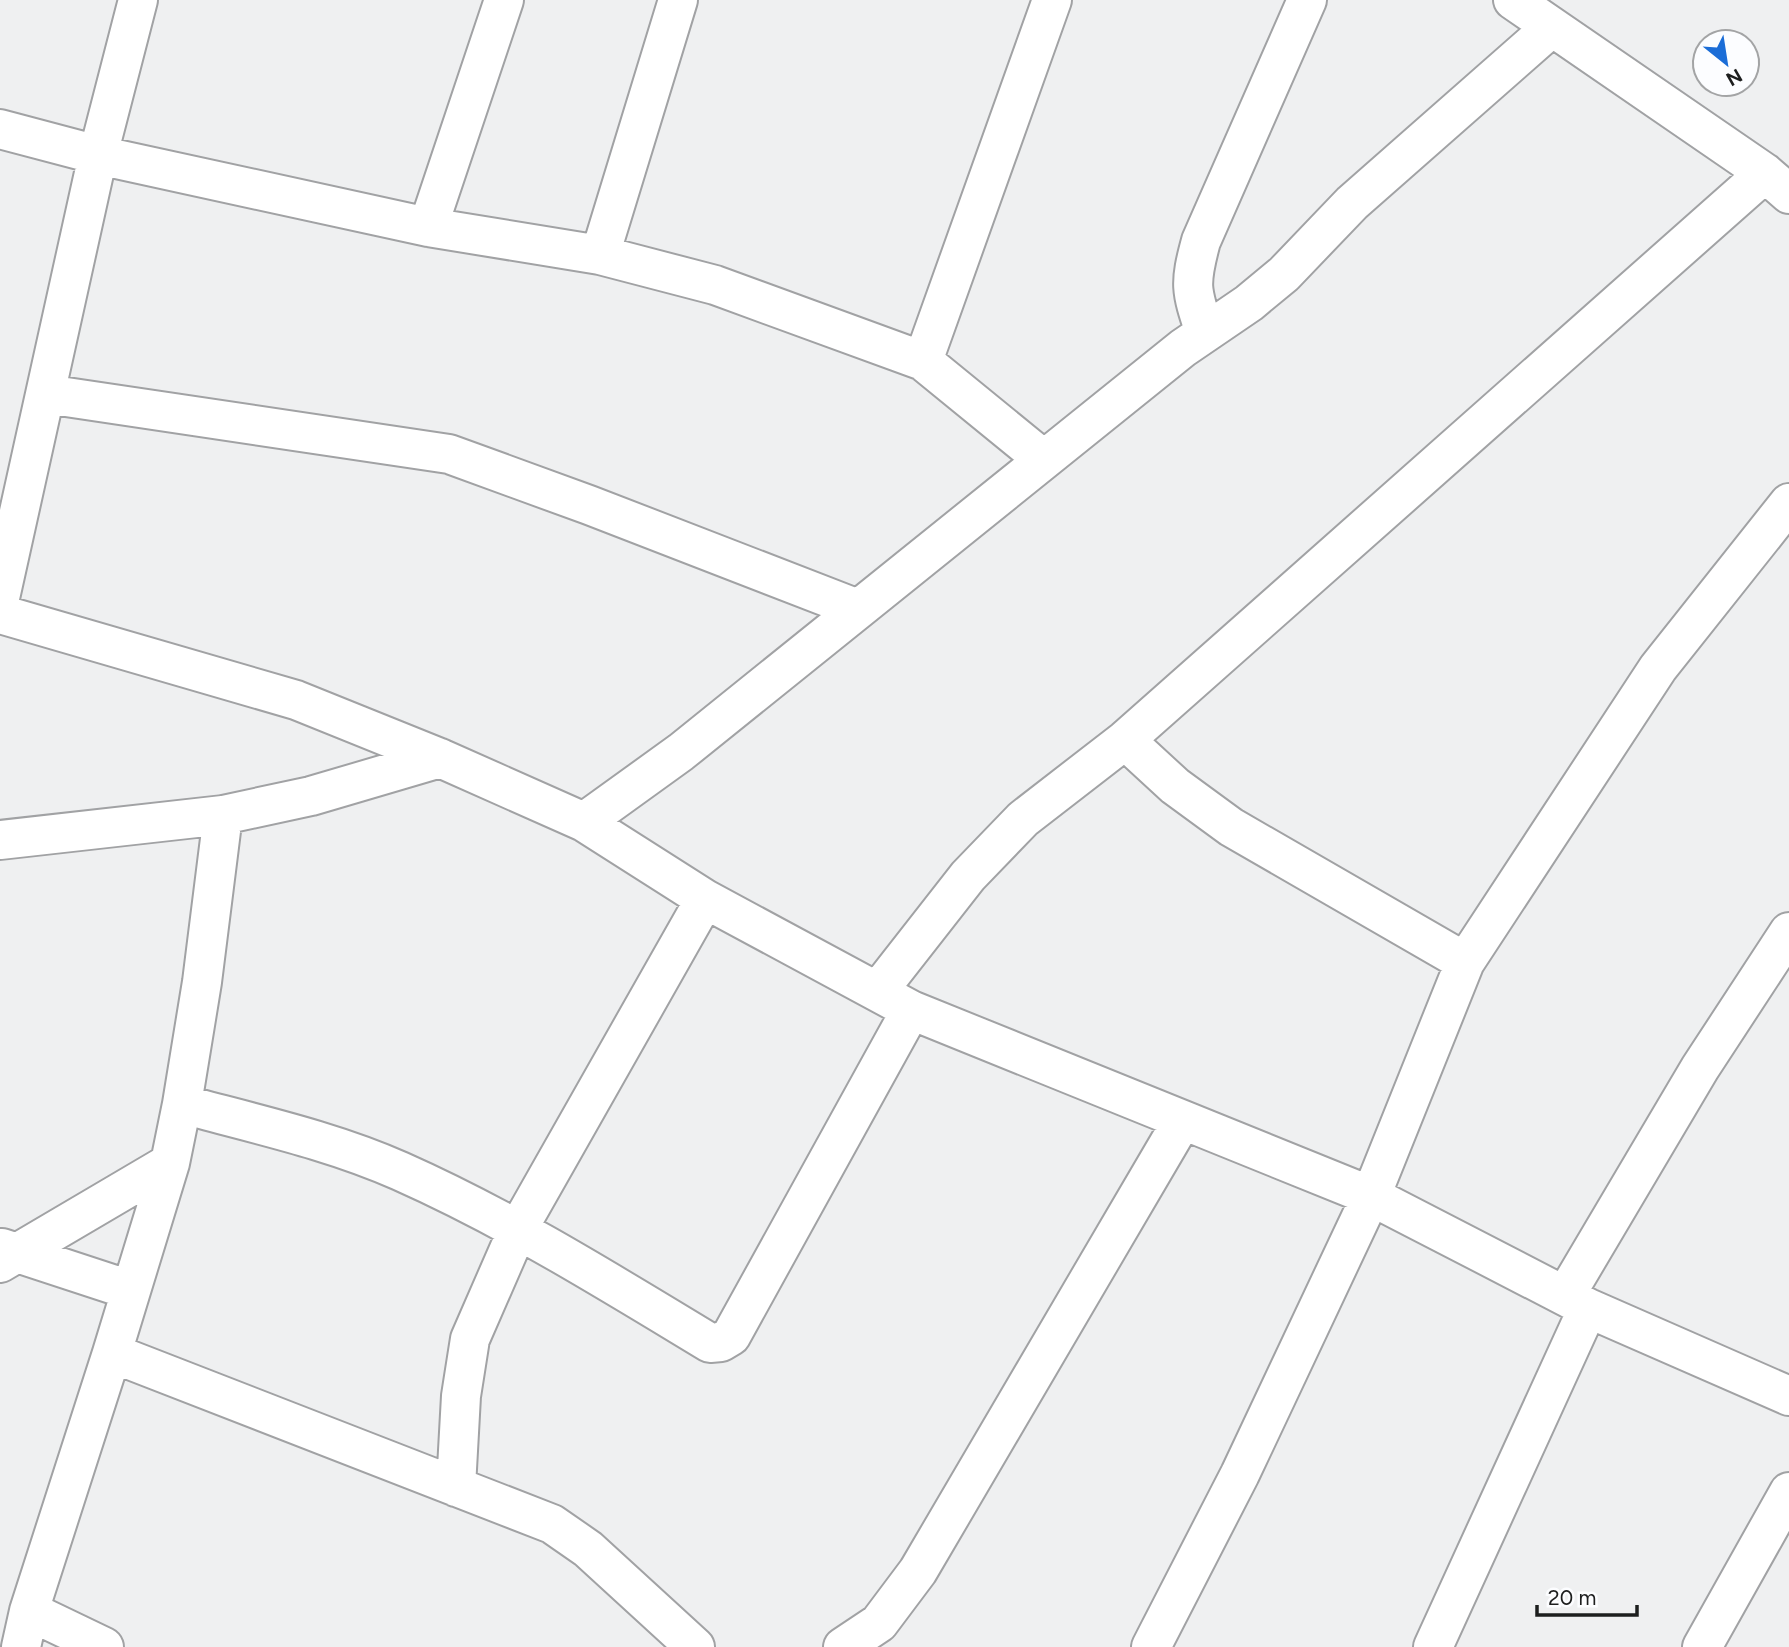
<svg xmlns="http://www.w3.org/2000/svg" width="1789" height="1647" font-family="Figtree,sans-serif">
	<rect width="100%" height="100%" fill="#eff0f1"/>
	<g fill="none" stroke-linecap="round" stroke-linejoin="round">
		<defs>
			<path id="street" d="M 1513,0 L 1765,173 L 1789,194
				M 0,129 L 98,155 L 428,227 L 600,255 L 715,285 L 923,361 L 1043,459
				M 428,227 L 504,0
				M 600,255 L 678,0
				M 1205,333 C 1191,290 1189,285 1201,241 L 1307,0
				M 923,361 L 1052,0
				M 46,394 L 449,454 L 589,505 L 858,609
				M 0,598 L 98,155 L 138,0
				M 0,614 L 296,700 L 440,758 L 584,822 L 705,899 L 911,1010 L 1371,1196 L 1588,1308 L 1789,1396
				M 1125,740 L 1175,786 L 1231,827 L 1465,962
				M 584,822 L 681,752 L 1183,348 L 1249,303 L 1284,274 L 1352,203 L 1552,27
				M 0,840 L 223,815 L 311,796 L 440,758
				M 878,991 L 968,876 L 1023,819 L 1125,740 L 1765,173
				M 182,1104 C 255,1124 330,1140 400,1171 C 508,1219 609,1282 710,1343 L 721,1342 L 731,1336 L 911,1010
				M 2,1248 L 130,1290
				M 0,1263 L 170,1163
				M 1565,1296 L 1700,1068 L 1789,932
				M 112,1353 L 552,1524 L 588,1549 L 695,1647
				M 456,1487 L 461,1396 L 470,1339 L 518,1229 L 705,899
				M 29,1611 L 104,1647
				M 21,1647 L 29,1611 L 112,1353 L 170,1163 L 182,1104 L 202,982 L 223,815
				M 843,1647 L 879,1623 L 918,1571 L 1182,1121
				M 1151,1647 L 1240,1474 L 1371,1196 L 1465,962 L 1658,668 L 1789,503
				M 1433,1647 L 1588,1308
				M 1702,1647 L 1789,1492"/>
		</defs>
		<use href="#street" stroke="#a1a2a4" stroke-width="42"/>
		<use href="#street" stroke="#fff" stroke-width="38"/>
	</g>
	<g transform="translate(1726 63) rotate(150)"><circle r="33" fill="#fcfdff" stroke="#a3a4a5" stroke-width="2"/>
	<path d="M0-5L12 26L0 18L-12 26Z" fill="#1b6dd7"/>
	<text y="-10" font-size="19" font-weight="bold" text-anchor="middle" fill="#1d1e1e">N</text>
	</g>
	<path d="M1537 1605v10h100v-10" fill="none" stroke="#1d1e1e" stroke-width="3.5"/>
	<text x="1548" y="1605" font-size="21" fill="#1d1e1e" stroke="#fcfdff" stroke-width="5" paint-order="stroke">20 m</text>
</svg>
